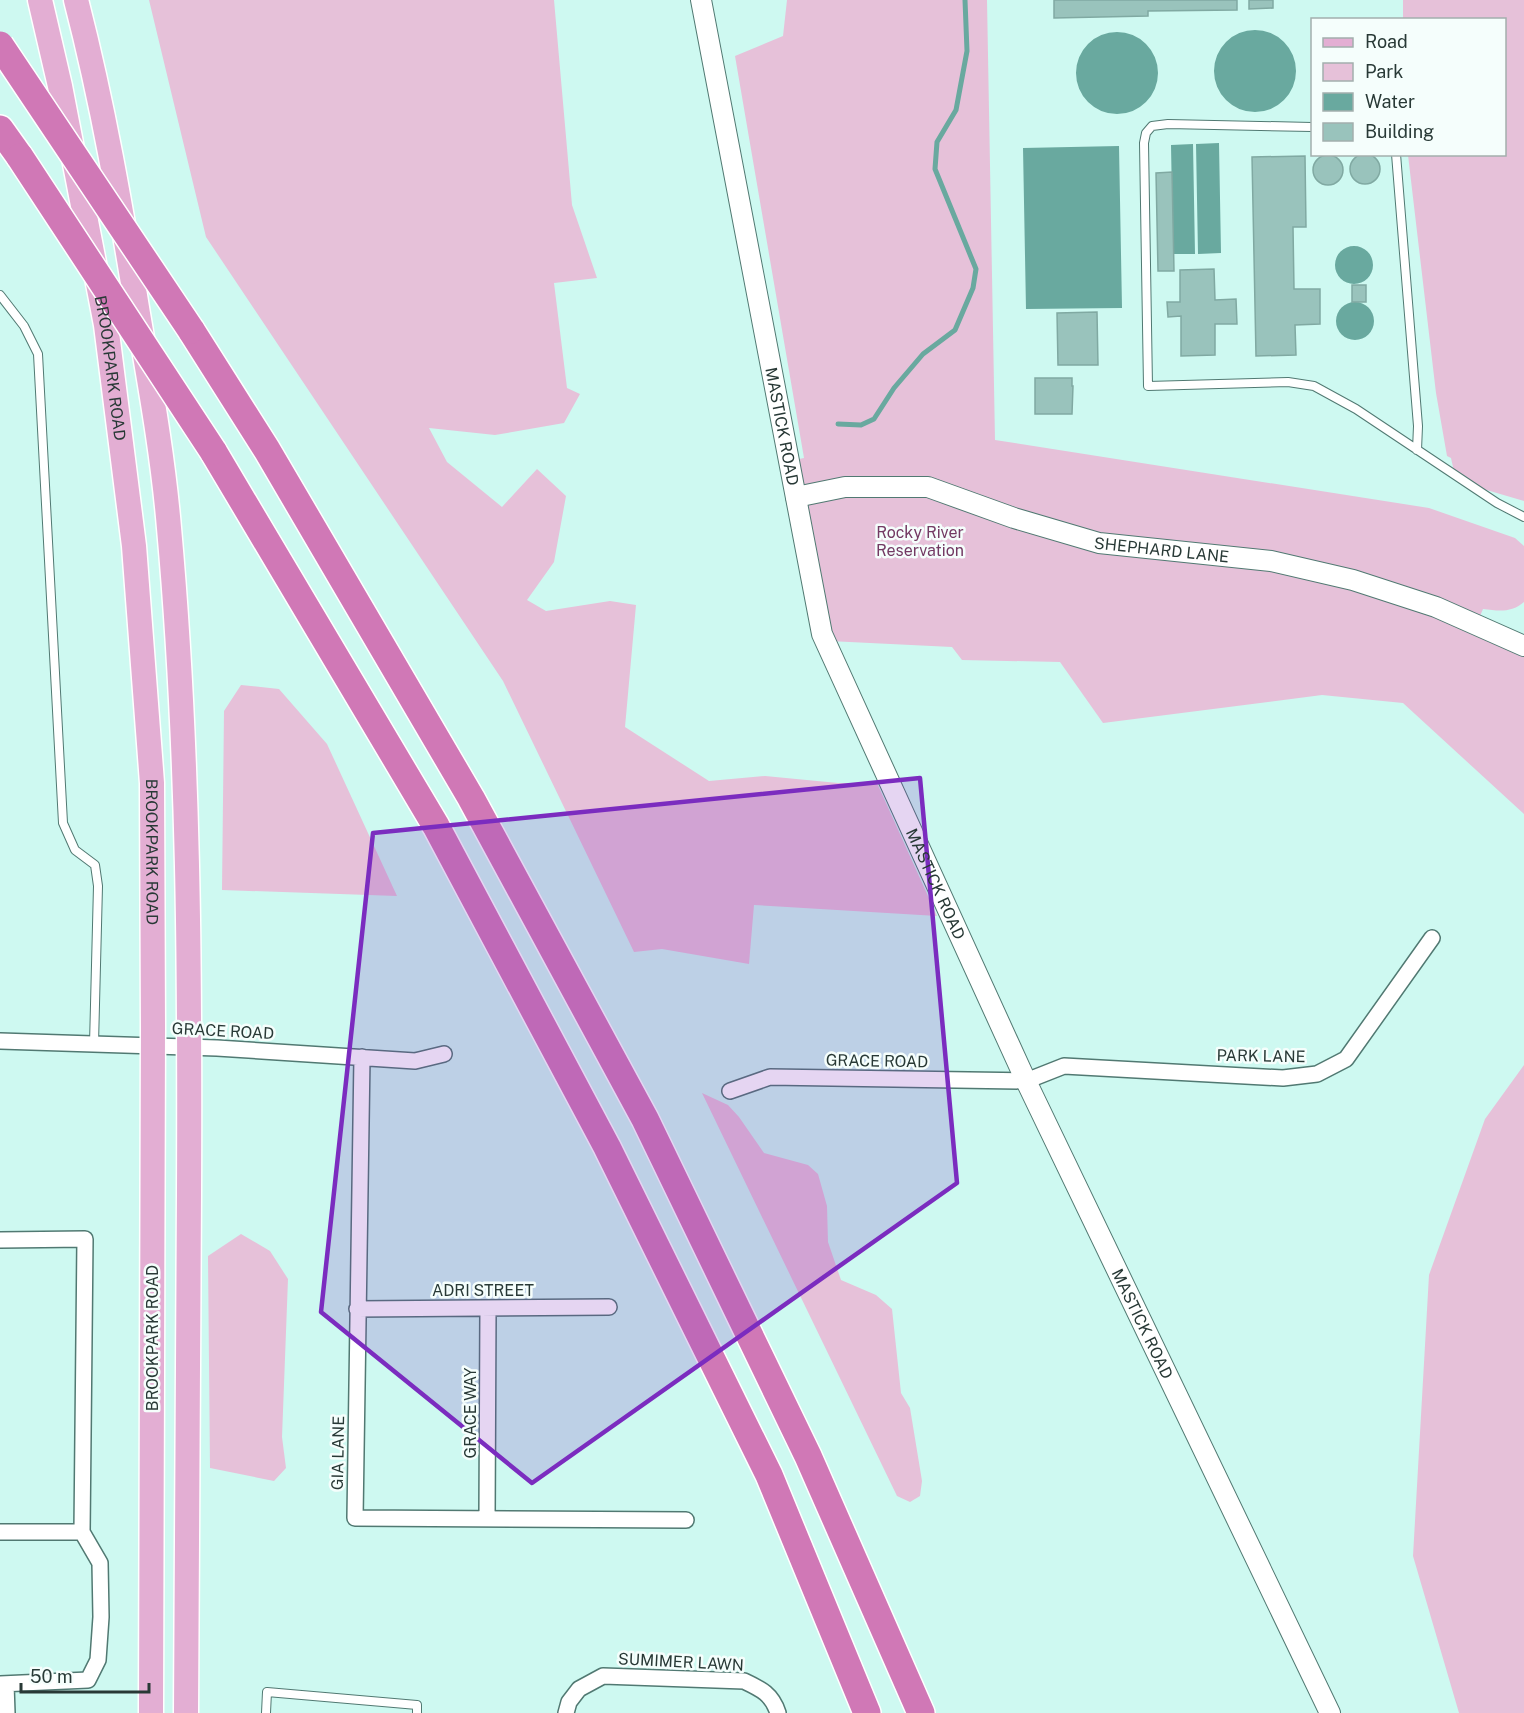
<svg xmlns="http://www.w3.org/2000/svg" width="1524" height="1713" font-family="'Public Sans',sans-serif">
	<rect width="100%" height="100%" fill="#cef9f1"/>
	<path fill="#e6c1d9" d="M 149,0 L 554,0 L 572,205 L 597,278 L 554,283 L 567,388 L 580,394 L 564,423 L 495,435 L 429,428 L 447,462 L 502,507 L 537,469 L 566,496 L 554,562 L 527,600 L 546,611 L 610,601 L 636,605 L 625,727 L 709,781 L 765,776 L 838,783 L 877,783 L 937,916 L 754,905 L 749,964 L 662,949 L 634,952 L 503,681 L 206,237 Z
		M 787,0 L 987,0 L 995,440 L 1429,508 L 1515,538 L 1524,546 L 1524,602 C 1511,613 1499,611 1483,609 L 1480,616 L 1524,636 L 1524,814 L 1403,703 L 1322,695 L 1103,723 L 1060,662 L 962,660 L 952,647 L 829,641 L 794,460 L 804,458 L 735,56 L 783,36 Z
		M 1403,0 L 1524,0 L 1524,501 L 1456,481 L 1451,458 L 1447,456 L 1436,393 L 1408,155 L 1504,154 L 1504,20 L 1403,20 Z
		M 241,685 L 279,689 L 327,744 L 397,896 L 222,890 L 224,711 Z
		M 1524,1065 L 1524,1713 L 1459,1713 L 1413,1556 L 1429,1275 L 1485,1119 Z
		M 702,1093 L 728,1105 L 739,1117 L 764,1153 L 808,1165 L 818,1174 L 827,1206 L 828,1242 L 841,1280 L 876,1295 L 892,1309 L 901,1393 L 910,1408 L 922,1481 L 920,1496 L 910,1502 L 897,1496 Z
		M 241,1234 L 270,1251 L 288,1279 L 282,1437 L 286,1468 L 274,1481 L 210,1468 L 208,1256 Z"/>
	<path fill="#69a99f" d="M1214 71a41 41 0 1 1 82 0a41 41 0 1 1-82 0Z
		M1076 73a41 41 0 1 1 82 0a41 41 0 1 1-82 0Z
		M 1219,143 L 1221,253 L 1198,254 L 1196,144 Z
		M 1193,144 L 1195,254 L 1173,254 L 1171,145 Z
		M 1119,146 L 1122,308 L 1026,309 L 1023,148 Z
		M1335 265a19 19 0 1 1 38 0a19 19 0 1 1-38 0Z
		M1336 321a19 19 0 1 1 38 0a19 19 0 1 1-38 0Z"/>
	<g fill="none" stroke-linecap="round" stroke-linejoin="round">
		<path stroke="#69a99f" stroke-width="5" d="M 838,424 L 861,425 L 874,419 L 894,388 L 923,354 L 955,330 L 973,288 L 976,269 L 935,169 L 937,142 L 956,110 L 967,51 L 965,0"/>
	</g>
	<path fill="#99c3bc" stroke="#80a9a2" stroke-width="1.5" d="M 1054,0 L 1237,0 L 1237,10 L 1148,11 L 1148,16 L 1054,18 Z
		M 1249,0 L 1273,0 L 1273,8 L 1249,9 Z
		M1350 169a15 15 0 1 1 30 0a15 15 0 1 1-30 0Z
		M1313 170a15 15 0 1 1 30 0a15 15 0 1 1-30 0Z
		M 1305,156 L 1306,227 L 1293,227 L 1294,289 L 1320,289 L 1320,324 L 1295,325 L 1296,355 L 1256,356 L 1252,157 Z
		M 1172,172 L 1174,271 L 1158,271 L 1156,173 Z
		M 1214,269 L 1215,300 L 1236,299 L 1237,324 L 1215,324 L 1215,355 L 1181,356 L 1181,316 L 1168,317 L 1167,302 L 1180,302 L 1180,270 Z
		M 1352,285 L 1366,285 L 1366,302 L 1352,302 Z
		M 1097,312 L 1098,365 L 1058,365 L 1057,313 Z
		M 1035,378 L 1072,378 L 1072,386 L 1073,386 L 1072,414 L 1035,414 Z"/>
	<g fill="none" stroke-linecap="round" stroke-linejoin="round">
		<defs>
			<path id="service" d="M 1312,127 L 1168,124 L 1152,126 L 1146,133 L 1144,143 L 1148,386 L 1288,382 L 1314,386 L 1356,409 L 1497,503 L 1524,517
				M 1396,154 L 1418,426 L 1417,450
				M 0,295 L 24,326 L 38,354 L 63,823 L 75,850 L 95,865 L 98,886 L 94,1044
				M 266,1713 L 267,1692 L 417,1705 L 417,1713"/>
			<path id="minor" d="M 0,1041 L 217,1048 L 415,1061 L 444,1054
				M 362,1057 L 355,1518 L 686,1520
				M 730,1091 L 770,1077 L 1026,1081 L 1064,1066 L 1283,1078 L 1317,1074 L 1346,1059 L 1432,938
				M 0,1240 L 85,1239 L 82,1532 L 100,1563 L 101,1617 L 98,1660 L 88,1680 L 0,1684
				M 357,1309 L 609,1307
				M 487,1519 L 488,1308
				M 0,1532 L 82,1532
				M 6,1684 L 7,1713
				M 566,1713 L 569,1702 L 579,1689 L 603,1676 L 744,1681 C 761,1689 772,1694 778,1713"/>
			<g id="tertiary">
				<path id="s1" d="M 701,0 L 822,634 L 1026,1081 L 1330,1713"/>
				<path id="s2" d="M 796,497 L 845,487 L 928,487 L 1014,518 L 1099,543 L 1271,561 L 1353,580 L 1436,607 L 1524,646"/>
			</g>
			<g id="primary">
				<path id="s3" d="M 40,0 L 60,86 L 106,325 L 134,546 L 152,783 L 153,1028 L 151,1713"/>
				<path d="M 76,0 C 103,104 121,208 138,314 C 150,385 163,456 169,528 C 189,749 190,972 189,1194 C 188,1367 187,1540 186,1713"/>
			</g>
			<path id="motorway" d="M 0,129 L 20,157
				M 191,330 L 267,450 L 471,798 L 645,1119 L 808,1456 L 921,1713
				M 213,451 L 436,826 L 607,1147 L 769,1475 L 867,1713"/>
		</defs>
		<use href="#service" stroke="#517972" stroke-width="10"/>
		<use href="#minor" stroke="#517972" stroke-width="18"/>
		<use href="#tertiary" stroke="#517972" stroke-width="22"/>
		<use href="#primary" stroke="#fff" stroke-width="27"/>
		<use href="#motorway" stroke="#fff" stroke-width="30"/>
		<use href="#service" stroke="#fff" stroke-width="8"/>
		<use href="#minor" stroke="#fff" stroke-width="15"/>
		<use href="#tertiary" stroke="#fff" stroke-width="20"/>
		<use href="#primary" stroke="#e3aed3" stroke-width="24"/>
		<use href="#motorway" stroke="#d078b6" stroke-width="27"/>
		<defs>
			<path id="motorway-bridge" d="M 0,45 L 191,330
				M 20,157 L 213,451"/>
		</defs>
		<use href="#motorway-bridge" stroke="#fff" stroke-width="30" stroke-linecap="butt"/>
		<use href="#motorway-bridge" stroke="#d078b6" stroke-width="27"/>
	</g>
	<path fill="#7b2cbf" fill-opacity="0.2" stroke="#7b2cbf" stroke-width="4.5" stroke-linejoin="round" d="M 920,778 L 957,1183 L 532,1483 L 321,1312 L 373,833 Z"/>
	<g text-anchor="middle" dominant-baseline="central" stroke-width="5" stroke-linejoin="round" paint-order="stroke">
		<g font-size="16" fill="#283936" stroke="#f5fefc">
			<text stroke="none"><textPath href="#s3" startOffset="375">BROOKPARK ROAD</textPath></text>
			<text stroke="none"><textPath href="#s1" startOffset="434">MASTICK ROAD</textPath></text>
			<text stroke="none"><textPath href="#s2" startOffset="376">SHEPHARD LANE</textPath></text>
			<text stroke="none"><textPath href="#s3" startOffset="861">BROOKPARK ROAD</textPath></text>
			<text stroke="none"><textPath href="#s1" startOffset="920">MASTICK ROAD</textPath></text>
			<text transform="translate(223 1031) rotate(3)">GRACE ROAD</text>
			<text transform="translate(1261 1056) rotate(1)">PARK LANE</text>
			<text transform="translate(877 1061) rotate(1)">GRACE ROAD</text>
			<text x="483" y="1290">ADRI STREET</text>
			<text stroke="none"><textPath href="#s1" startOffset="1406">MASTICK ROAD</textPath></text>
			<text transform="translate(152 1338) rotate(-90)">BROOKPARK ROAD</text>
			<text transform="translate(470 1413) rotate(-90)">GRACE WAY</text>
			<text transform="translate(338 1453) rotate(-89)">GIA LANE</text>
			<text transform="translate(681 1662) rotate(3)">SUMIMER LAWN</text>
		</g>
		<g font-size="16" fill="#733963" stroke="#f5fefc">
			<text x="920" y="532">Rocky River<tspan x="920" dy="18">Reservation</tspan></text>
		</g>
	</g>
	<rect x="1311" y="18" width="195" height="138" fill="#f5fefc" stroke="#a3afad" stroke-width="1.5"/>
	<rect x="1323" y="38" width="30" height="9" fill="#e3aed3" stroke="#a3afad" stroke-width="1.5"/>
	<text x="1365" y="48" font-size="18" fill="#283936">Road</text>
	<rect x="1323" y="63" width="30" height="18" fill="#e6c1d9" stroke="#a3afad" stroke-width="1.5"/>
	<text x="1365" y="78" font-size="18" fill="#283936">Park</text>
	<rect x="1323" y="93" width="30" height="18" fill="#69a99f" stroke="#a3afad" stroke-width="1.5"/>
	<text x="1365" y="108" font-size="18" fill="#283936">Water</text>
	<rect x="1323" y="123" width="30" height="18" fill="#99c3bc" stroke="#a3afad" stroke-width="1.5"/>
	<text x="1365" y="138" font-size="18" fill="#283936">Building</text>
	<path d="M21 1683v9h128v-9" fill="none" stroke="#283936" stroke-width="3"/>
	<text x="30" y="1683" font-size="18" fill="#283936" stroke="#f5fefc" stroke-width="4.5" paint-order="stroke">50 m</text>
</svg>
